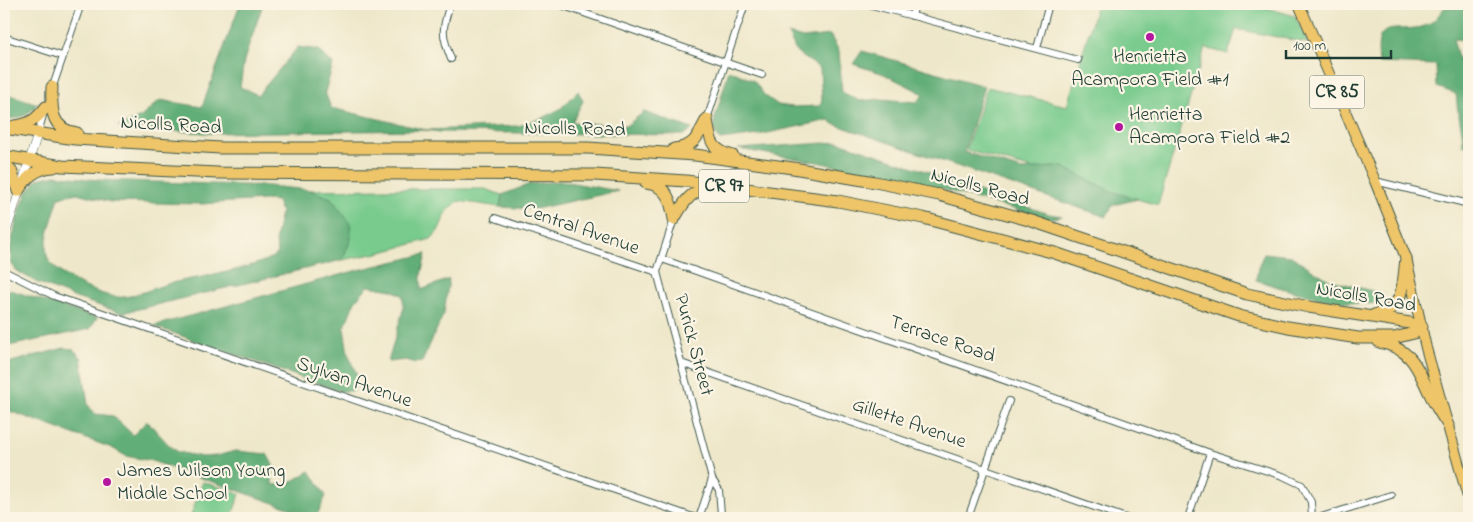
<svg xmlns="http://www.w3.org/2000/svg" width="1473" height="522" font-family="'Indie Flower',sans-serif">
	<rect width="100%" height="100%" fill="#fcf5e5"/>
	<filter id="ink" filterUnits="userSpaceOnUse"><feTurbulence type="fractalNoise" baseFrequency=".02" numOctaves="2"/><feDisplacementMap in="SourceGraphic" scale="10" xChannelSelector="R" yChannelSelector="G"/><feConvolveMatrix kernelMatrix="1 2 1 2 8 2 1 2 1" color-interpolation-filters="sRGB"/></filter>
	<filter id="wash" filterUnits="userSpaceOnUse"><feTurbulence type="fractalNoise" baseFrequency=".0096" numOctaves="4" result="noise"/><feDisplacementMap in="SourceGraphic" scale="20" xChannelSelector="R" yChannelSelector="G"/><feGaussianBlur stdDeviation="1.12" result="paint"/><feColorMatrix in="noise" values="0 0 0 0 0 0 0 0 0 0 0 0 0 0 0 0 0 1.4 0 .05"/><feComposite in="paint" operator="in"/></filter>
	<g filter="url(#wash)">
		<rect width="100%" height="100%" fill="#eee7c9"/>
		<path fill="#78ca8d" stroke="#4c8460" d="M 1097,4 L 1253,4 L 1295,16 L 1308,43 L 1236,29 L 1228,54 L 1205,48 L 1158,205 L 966,150 L 987,87 L 1067,106 Z
			M 390,189 L 485,189 L 502,195 L 500,207 L 458,201 L 447,212 L 438,231 L 431,239 L 378,253 L 342,260 L 351,239 L 309,190 Z
			M 203,482 L 240,494 L 231,518 L 190,518 Z"/>
		<path fill="#62ae78" stroke="#407656" fill-rule="evenodd" d="M 240,4 L 263,4 L 244,60 L 240,87 L 258,95 L 298,47 L 319,50 L 333,64 L 325,92 L 331,108 L 426,130 L 519,126 L 545,117 L 560,109 L 578,91 L 583,101 L 572,122 L 626,126 L 644,112 L 692,129 L 684,135 L 440,132 L 426,130 L 206,133 L 118,127 L 141,117 L 160,100 L 202,107 Z
			M 1445,7 L 1469,9 L 1469,40 L 1453,39 L 1469,98 L 1469,145 L 1463,145 C 1463,134 1461,126 1459,116 C 1457,109 1457,101 1456,94 L 1437,87 L 1436,65 L 1379,63 C 1374,18 1392,33 1421,27 C 1432,25 1439,15 1445,7 Z
			M 788,34 L 803,38 L 830,35 L 839,51 L 842,92 L 860,101 L 880,99 L 917,102 L 924,94 L 884,74 L 853,64 L 862,51 L 984,86 L 964,152 L 1022,170 L 1061,166 L 1113,192 L 1138,199 L 1113,205 L 1106,217 L 834,124 L 829,120 L 758,135 L 720,140 L 715,133 L 714,122 L 729,70 L 754,81 L 764,95 L 778,105 L 793,107 L 820,106 L 822,99 L 820,68 L 797,53 Z
			M 4,93 L 38,104 C 28,114 19,121 4,118 Z
			M 839,142 L 929,172 L 939,178 L 1049,214 L 1062,216 L 1050,219 L 938,188 L 817,162 L 738,149 Z
			M 55,175 L 98,180 L 269,186 L 309,190 L 331,198 L 350,223 L 351,239 L 342,260 L 122,313 L 76,298 L 36,282 L 17,271 L 11,263 L 10,249 L 19,211 L 28,191 L 38,179 ZM 77,193 L 111,202 L 201,204 L 265,200 L 277,201 L 281,212 L 276,237 L 277,255 C 244,272 207,275 171,283 C 155,287 140,295 124,297 C 106,300 52,275 47,256 C 43,241 55,212 59,197 Z
			M 562,181 L 618,191 L 535,209 L 500,207 L 502,195 L 530,184 Z
			M 1264,253 L 1291,256 L 1329,280 L 1384,294 L 1382,303 C 1343,307 1293,292 1256,280 L 1258,268 Z
			M 426,254 L 421,275 L 421,290 L 449,279 L 444,313 L 422,362 L 415,363 L 406,360 L 388,362 L 403,310 L 403,296 L 392,290 L 368,286 L 355,301 L 344,328 L 348,354 L 357,375 L 354,391 L 340,391 L 153,326 L 358,270 Z
			M 4,288 L 97,318 L 90,329 L 4,347 Z
			M 64,348 L 73,349 L 81,357 L 88,405 L 95,414 L 113,416 L 133,435 L 147,421 L 168,444 L 178,452 L 202,457 L 217,456 L 235,451 L 267,454 L 273,465 L 272,485 L 288,484 L 310,471 L 326,496 L 317,515 L 309,515 L 152,461 L 126,456 L 112,448 L 4,409 L 4,364 Z"/>
	</g>
	<g filter="url(#ink)">
		<g fill="none" stroke-linecap="round" stroke-linejoin="round">
			<defs>
				<path id="minor" d="M 450,4 C 442,29 441,33 451,59
					M 558,4 L 762,75
					M 868,4 L 1078,60
					M 912,16 L 915,4
					M 4,37 L 62,56
					M 1037,48 L 1049,4
					M 52,89 L 81,4
					M 707,119 L 745,4
					M 38,133 L 44,112
					M 1375,181 L 1469,204
					M 495,218 L 657,272
					M 674,219 L 657,272 L 712,479
					M 662,259 L 1210,453 L 1283,476 L 1302,485 L 1311,502 L 1312,518
					M 4,271 L 54,296 L 696,518
					M 681,363 L 1126,518
					M 699,518 L 712,479 L 719,490 L 721,514 L 718,518
					M 968,518 L 1009,401
					M 1188,518 L 1210,453
					M 1318,518 L 1391,495"/>
				<path id="tertiary" d="M 4,239 L 38,133"/>
				<path id="primary" d="M 1299,4 L 1375,181 L 1406,258 L 1426,348 L 1469,501"/>
				<path id="trunk" d="M 52,87 C 51,109 51,130 77,133
					M 707,119 C 710,139 710,150 733,156
					M 14,126 C 29,125 37,119 46,107
					M 4,128 L 75,139 L 220,148 L 588,148 L 695,155 L 793,168 L 875,182 L 939,195 L 1032,221 L 1247,294 L 1309,307 L 1410,323 L 1422,327
					M 674,149 C 696,146 697,137 707,119
					M 4,156 L 62,166 L 218,173 L 595,175 L 686,181 L 838,201 L 923,218 L 1055,253 L 1239,316 L 1288,327 L 1358,338 L 1394,338 L 1414,333 L 1422,327
					M 4,163 L 11,170 L 18,191
					M 646,183 C 667,185 671,201 674,219
					M 18,191 C 27,177 36,168 54,167
					M 674,219 C 683,204 692,187 713,189
					M 1374,315 C 1405,311 1403,283 1406,258
					M 1379,342 C 1415,350 1417,369 1432,398 C 1436,407 1442,416 1448,425"/>
			</defs>
			<use href="#minor" stroke="#3e564a" stroke-width="8"/>
			<use href="#tertiary" stroke="#3e564a" stroke-width="9"/>
			<use href="#primary" stroke="#3e564a" stroke-width="12"/>
			<use href="#trunk" stroke="#3e564a" stroke-width="13"/>
			<use href="#minor" stroke="#fff" stroke-width="6"/>
			<use href="#tertiary" stroke="#fff" stroke-width="8"/>
			<use href="#primary" stroke="#eec569" stroke-width="10"/>
			<use href="#trunk" stroke="#eec569" stroke-width="11"/>
		</g>
	</g>
	<g fill="#b5179e" stroke="#fcf5e5" stroke-width="2">
		<circle cx="1150" cy="37" r="5"/>
		<circle cx="1119" cy="127" r="5"/>
		<circle cx="107" cy="482" r="5"/>
	</g>
	<g text-anchor="middle" dominant-baseline="central" stroke-width="4.5" stroke-linejoin="round" paint-order="stroke">
		<g fill="#fcf5e5" stroke="#617469" stroke-width="1">
			<rect x="1309.5" y="75.5" width="55" height="33" rx="4"/>
			<rect x="699" y="169.5" width="50" height="33" rx="4"/>
		</g>
		<g font-size="19" font-weight="bold" fill="#1f3d34">
			<text x="1337" y="92">CR 85</text>
			<text x="724" y="186">CR 97</text>
		</g>
		<g font-size="20" fill="#1f3d34" stroke="#fcf5e5" text-anchor="start">
			<text x="1150" y="57" text-anchor="middle">Henrietta<tspan x="1150" dy="23">Acampora Field #1</tspan></text>
			<text x="1129" y="115">Henrietta<tspan x="1129" dy="23">Acampora Field #2</tspan></text>
			<text x="117" y="471">James Wilson Young<tspan x="117" dy="23">Middle School</tspan></text>
		</g>
		<g font-size="20" fill="#1f3d34" stroke="#fcf5e5">
			<text transform="translate(171 126) rotate(3)">Nicolls Road</text>
			<text transform="translate(575 130) rotate(1)">Nicolls Road</text>
			<text transform="translate(980 188) rotate(15)">Nicolls Road</text>
			<text transform="translate(581 230) rotate(19)">Central Avenue</text>
			<text transform="translate(1366 298) rotate(10)">Nicolls Road</text>
			<text transform="translate(942 340) rotate(19)">Terrace Road</text>
			<text transform="translate(693 345) rotate(75)">Purick Street</text>
			<text transform="translate(354 383) rotate(19)">Sylvan Avenue</text>
			<text transform="translate(909 424) rotate(19)">Gillette Avenue</text>
		</g>
	</g>
	<rect width="1473" height="522" fill="none" stroke="#fcf5e5" stroke-width="20"/>
	<path d="M1286 50v8h105v-8" fill="none" stroke="#1f3d34" stroke-width="2.5"/>
	<text x="1293" y="50" font-size="15" fill="#1f3d34" stroke="#fcf5e5" stroke-width="4" paint-order="stroke">100 m</text>
</svg>
